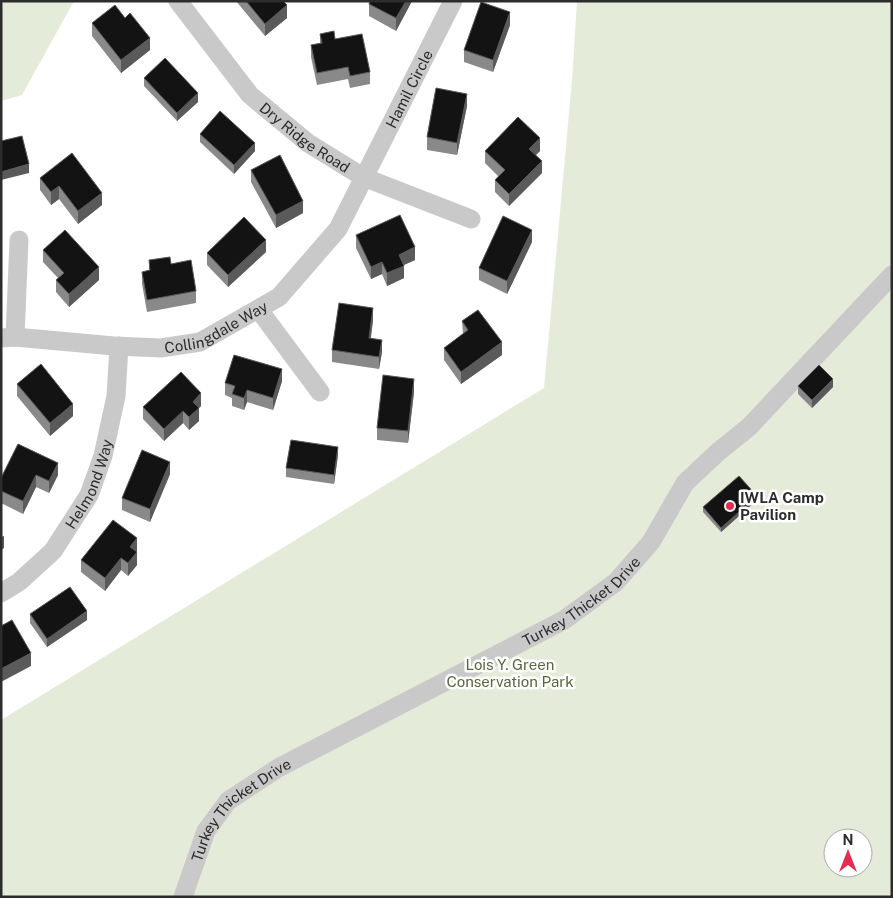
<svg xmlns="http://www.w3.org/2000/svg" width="893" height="898" font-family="'Public Sans',sans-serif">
	<rect width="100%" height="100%" fill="#fff"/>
	<path fill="#e5ebd9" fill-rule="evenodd" d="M 1,1 L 74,1 L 22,95 L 1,101 Z
		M 577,1 L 892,1 L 892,897 L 1,897 L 1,720 L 544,388 L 572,80 ZM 833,838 L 863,838 L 863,868 L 833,868 Z"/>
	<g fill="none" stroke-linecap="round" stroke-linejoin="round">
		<g stroke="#c9c9c9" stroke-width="19">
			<path id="s1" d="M 178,1 L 250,95 L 308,143 L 363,177 L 471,219"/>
			<path d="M 259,310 L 320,392"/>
			<path d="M 15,337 L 19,240"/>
			<path id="s2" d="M 1,338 L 15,337 L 114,346 L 161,348 L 200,342 L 279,297 L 338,229 L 453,1"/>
			<path id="s3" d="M 1,593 L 19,582 L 53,551 L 89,495 L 103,456 L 116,396 L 119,346"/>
			<path id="s4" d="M 183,897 L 206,831 L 228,801 L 278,768 L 564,620 L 616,582 L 651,542 L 685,483 L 718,452 L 749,427 L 892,275"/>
		</g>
	</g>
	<path fill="#898989" d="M 236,1 L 283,1 L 287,18 L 265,36 Z
		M 412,1 L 396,31 L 369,16 L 369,4 Z
		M 92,23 L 150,50 L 121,73 L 92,36 Z
		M 510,25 L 493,72 L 464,62 L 464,50 Z
		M 320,34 L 335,39 L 370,72 L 370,84 L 350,88 L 348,79 L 317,85 L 311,57 L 311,45 L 320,43 Z
		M 144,78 L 198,102 L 177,121 L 144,86 Z
		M 467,106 L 457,155 L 427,150 L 427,137 Z
		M 200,134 L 255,151 L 234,174 L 200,142 Z
		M 485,151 L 540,151 L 536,155 L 542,173 L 509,206 L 495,192 L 495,180 L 498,176 L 485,163 Z
		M 251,170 L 303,213 L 276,228 L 251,182 Z
		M 40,178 L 102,205 L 78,224 L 59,199 L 51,205 L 40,190 Z
		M 356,235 L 415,260 L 404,265 L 404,278 L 387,286 L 382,274 L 371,279 L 356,248 Z
		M 532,242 L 507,294 L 479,280 L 479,268 Z
		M 43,250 L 99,280 L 69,307 L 56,292 L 56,280 L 58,278 L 43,262 Z
		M 266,252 L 228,287 L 207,265 L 207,253 Z
		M 149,260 L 171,264 L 196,291 L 196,303 L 147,312 L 142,284 L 142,272 L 149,271 Z
		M 373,320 L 371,338 L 382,352 L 379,369 L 332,362 L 332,350 Z
		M 462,321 L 502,355 L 461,384 L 444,360 L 444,348 L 463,334 Z
		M 282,381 L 273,410 L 247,402 L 244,410 L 232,406 L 232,398 L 225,395 L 225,383 Z
		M 17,384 L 73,416 L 50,436 L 17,396 Z
		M 798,386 L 833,387 L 812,408 L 798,394 Z
		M 414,392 L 408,443 L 377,440 L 377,428 Z
		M 201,406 L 199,408 L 199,421 L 189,430 L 183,423 L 164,441 L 143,419 L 143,407 Z
		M 18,444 L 58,475 L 49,493 L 36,487 L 23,514 L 1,503 L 1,478 Z
		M 338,455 L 334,484 L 286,477 L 286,468 Z
		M 170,474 L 150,522 L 122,510 L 122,498 Z
		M 757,500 L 721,532 L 703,512 L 703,507 Z
		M 136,551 L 137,565 L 128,576 L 121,570 L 105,591 L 81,572 L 81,560 L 137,551 Z
		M 30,614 L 87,620 L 47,647 L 30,623 Z"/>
	<path fill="#5a5a5a" d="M 406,1 L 412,1 L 396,31 L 396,18 Z
		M 287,5 L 287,18 L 265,36 L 265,24 Z
		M 510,12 L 510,25 L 493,72 L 493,60 Z
		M 150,38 L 150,50 L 121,73 L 121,60 Z
		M 198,93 L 198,102 L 177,121 L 177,113 Z
		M 467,94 L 467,106 L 457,155 L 457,143 Z
		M 540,138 L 540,151 L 529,161 L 529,149 Z
		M 255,143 L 255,151 L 234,174 L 234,165 Z
		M 542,161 L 542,173 L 509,206 L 509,194 Z
		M 29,164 L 29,173 L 1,180 L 1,172 Z
		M 59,186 L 59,199 L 51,205 L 51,192 Z
		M 102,193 L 102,205 L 78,224 L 78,211 Z
		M 303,201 L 303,213 L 276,228 L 276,215 Z
		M 532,230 L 532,242 L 507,294 L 507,281 Z
		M 266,240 L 266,252 L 228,287 L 228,275 Z
		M 415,247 L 415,260 L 399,267 L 399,255 Z
		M 382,262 L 382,274 L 371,279 L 371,267 Z
		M 404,266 L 404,278 L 387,286 L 387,273 Z
		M 99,267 L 99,280 L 69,307 L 69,294 Z
		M 373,308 L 373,320 L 369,350 L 369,338 Z
		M 382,340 L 382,352 L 379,369 L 379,357 Z
		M 502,342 L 502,355 L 461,384 L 461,372 Z
		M 282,369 L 282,381 L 273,410 L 273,398 Z
		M 414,379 L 414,392 L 408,443 L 408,431 Z
		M 833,379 L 833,387 L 812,408 L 812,400 Z
		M 247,390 L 247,402 L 244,410 L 244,398 Z
		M 201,393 L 201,406 L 193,414 L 193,402 Z
		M 73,404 L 73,416 L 50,436 L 50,423 Z
		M 199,408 L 199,421 L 189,430 L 189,417 Z
		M 183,411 L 183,423 L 164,441 L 164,429 Z
		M 338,447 L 338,455 L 334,484 L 334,475 Z
		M 170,462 L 170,474 L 150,522 L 150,509 Z
		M 58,463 L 58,475 L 49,493 L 49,481 Z
		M 36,475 L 36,487 L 23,514 L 23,501 Z
		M 757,496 L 757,500 L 721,532 L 721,528 Z
		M 4,536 L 4,548 L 1,550 L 1,537 Z
		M 137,538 L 137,551 L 130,559 L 130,547 Z
		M 137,552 L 137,565 L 128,576 L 128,563 Z
		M 121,558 L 121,570 L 105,591 L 105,578 Z
		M 87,611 L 87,620 L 47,647 L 47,639 Z
		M 31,653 L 31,666 L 1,682 L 1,669 Z"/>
	<path fill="#131313" stroke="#5a5a5a" d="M 246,1 L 283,1 L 287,5 L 265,24 Z
		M 370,1 L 406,1 L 396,18 L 369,4 Z
		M 481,2 L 510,12 L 493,60 L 464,50 Z
		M 115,5 L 125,18 L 130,13 L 150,38 L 121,60 L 92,23 Z
		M 334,31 L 335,39 L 362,34 L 370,72 L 350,76 L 348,67 L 317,73 L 311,45 L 322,43 L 320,34 Z
		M 165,58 L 198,93 L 177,113 L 144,78 Z
		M 436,88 L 467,94 L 457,143 L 427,137 Z
		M 220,111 L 255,143 L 234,165 L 200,134 Z
		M 518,117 L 540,138 L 529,149 L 542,161 L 509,194 L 495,180 L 505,170 L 485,151 Z
		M 22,136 L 29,164 L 1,172 L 1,141 Z
		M 72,153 L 102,193 L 78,211 L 59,186 L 51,192 L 40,178 Z
		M 280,155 L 303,201 L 276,215 L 251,170 Z
		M 400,215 L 415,247 L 399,255 L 404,266 L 387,273 L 382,262 L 371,267 L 356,235 Z
		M 503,216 L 532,230 L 507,281 L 479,268 Z
		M 244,217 L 266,240 L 228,275 L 207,253 Z
		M 65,230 L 99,267 L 69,294 L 56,280 L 64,273 L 43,250 Z
		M 170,257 L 171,264 L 191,260 L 196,291 L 147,300 L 142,272 L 150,270 L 149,260 Z
		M 339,303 L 373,308 L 369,338 L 382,340 L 379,357 L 332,350 Z
		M 478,310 L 502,342 L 461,372 L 444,348 L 468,330 L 462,321 Z
		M 234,355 L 282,369 L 273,398 L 247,390 L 244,398 L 232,394 L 235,386 L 225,383 Z
		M 41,364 L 73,404 L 50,423 L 17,384 Z
		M 819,365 L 833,379 L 812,400 L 798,386 Z
		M 181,372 L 201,393 L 193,402 L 199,408 L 189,417 L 183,411 L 164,429 L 143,407 Z
		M 383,375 L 414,379 L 408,431 L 377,428 Z
		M 291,440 L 338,447 L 334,475 L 286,468 Z
		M 18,444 L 58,463 L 49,481 L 36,475 L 23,501 L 1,491 L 1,478 Z
		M 142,450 L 170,462 L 150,509 L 122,498 Z
		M 739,476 L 757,496 L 721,528 L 703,507 Z
		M 113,520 L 137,538 L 130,547 L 137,552 L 128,563 L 121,558 L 105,578 L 81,560 Z
		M 70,587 L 87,611 L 47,639 L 30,614 Z
		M 12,620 L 31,653 L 1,669 L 1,626 Z"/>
	<circle fill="#e72b4f" stroke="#fff" stroke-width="2" cx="730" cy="506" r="5"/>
	<g text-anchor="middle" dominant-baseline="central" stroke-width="5" stroke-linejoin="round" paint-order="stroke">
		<g font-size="15" fill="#2c2c2c" stroke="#fff">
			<text stroke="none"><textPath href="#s2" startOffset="538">Hamil Circle</textPath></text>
			<text stroke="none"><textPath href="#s1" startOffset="188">Dry Ridge Road</textPath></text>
			<text stroke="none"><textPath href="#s2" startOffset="220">Collingdale Way</textPath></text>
			<text stroke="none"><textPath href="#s3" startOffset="144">Helmond Way</textPath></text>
			<text stroke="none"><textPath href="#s4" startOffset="514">Turkey Thicket Drive</textPath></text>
			<text stroke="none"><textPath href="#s4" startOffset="109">Turkey Thicket Drive</textPath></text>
		</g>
		<g font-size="15" font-weight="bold" fill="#2c2c2c" stroke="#fff" text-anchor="start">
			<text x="740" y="497">IWLA Camp<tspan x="740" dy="17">Pavilion</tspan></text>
		</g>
		<g font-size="15" fill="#55683a" stroke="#fff">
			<text x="510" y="664">Lois Y. Green<tspan x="510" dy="17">Conservation Park</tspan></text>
		</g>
	</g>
	<rect width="893" height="898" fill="none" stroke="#2c2c2c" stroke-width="5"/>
	<g transform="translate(848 853)"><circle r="24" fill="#ffffff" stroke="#ababab"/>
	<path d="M0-4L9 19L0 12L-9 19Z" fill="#e72b4f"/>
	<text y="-8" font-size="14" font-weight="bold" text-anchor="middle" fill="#2c2c2c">N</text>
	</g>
</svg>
